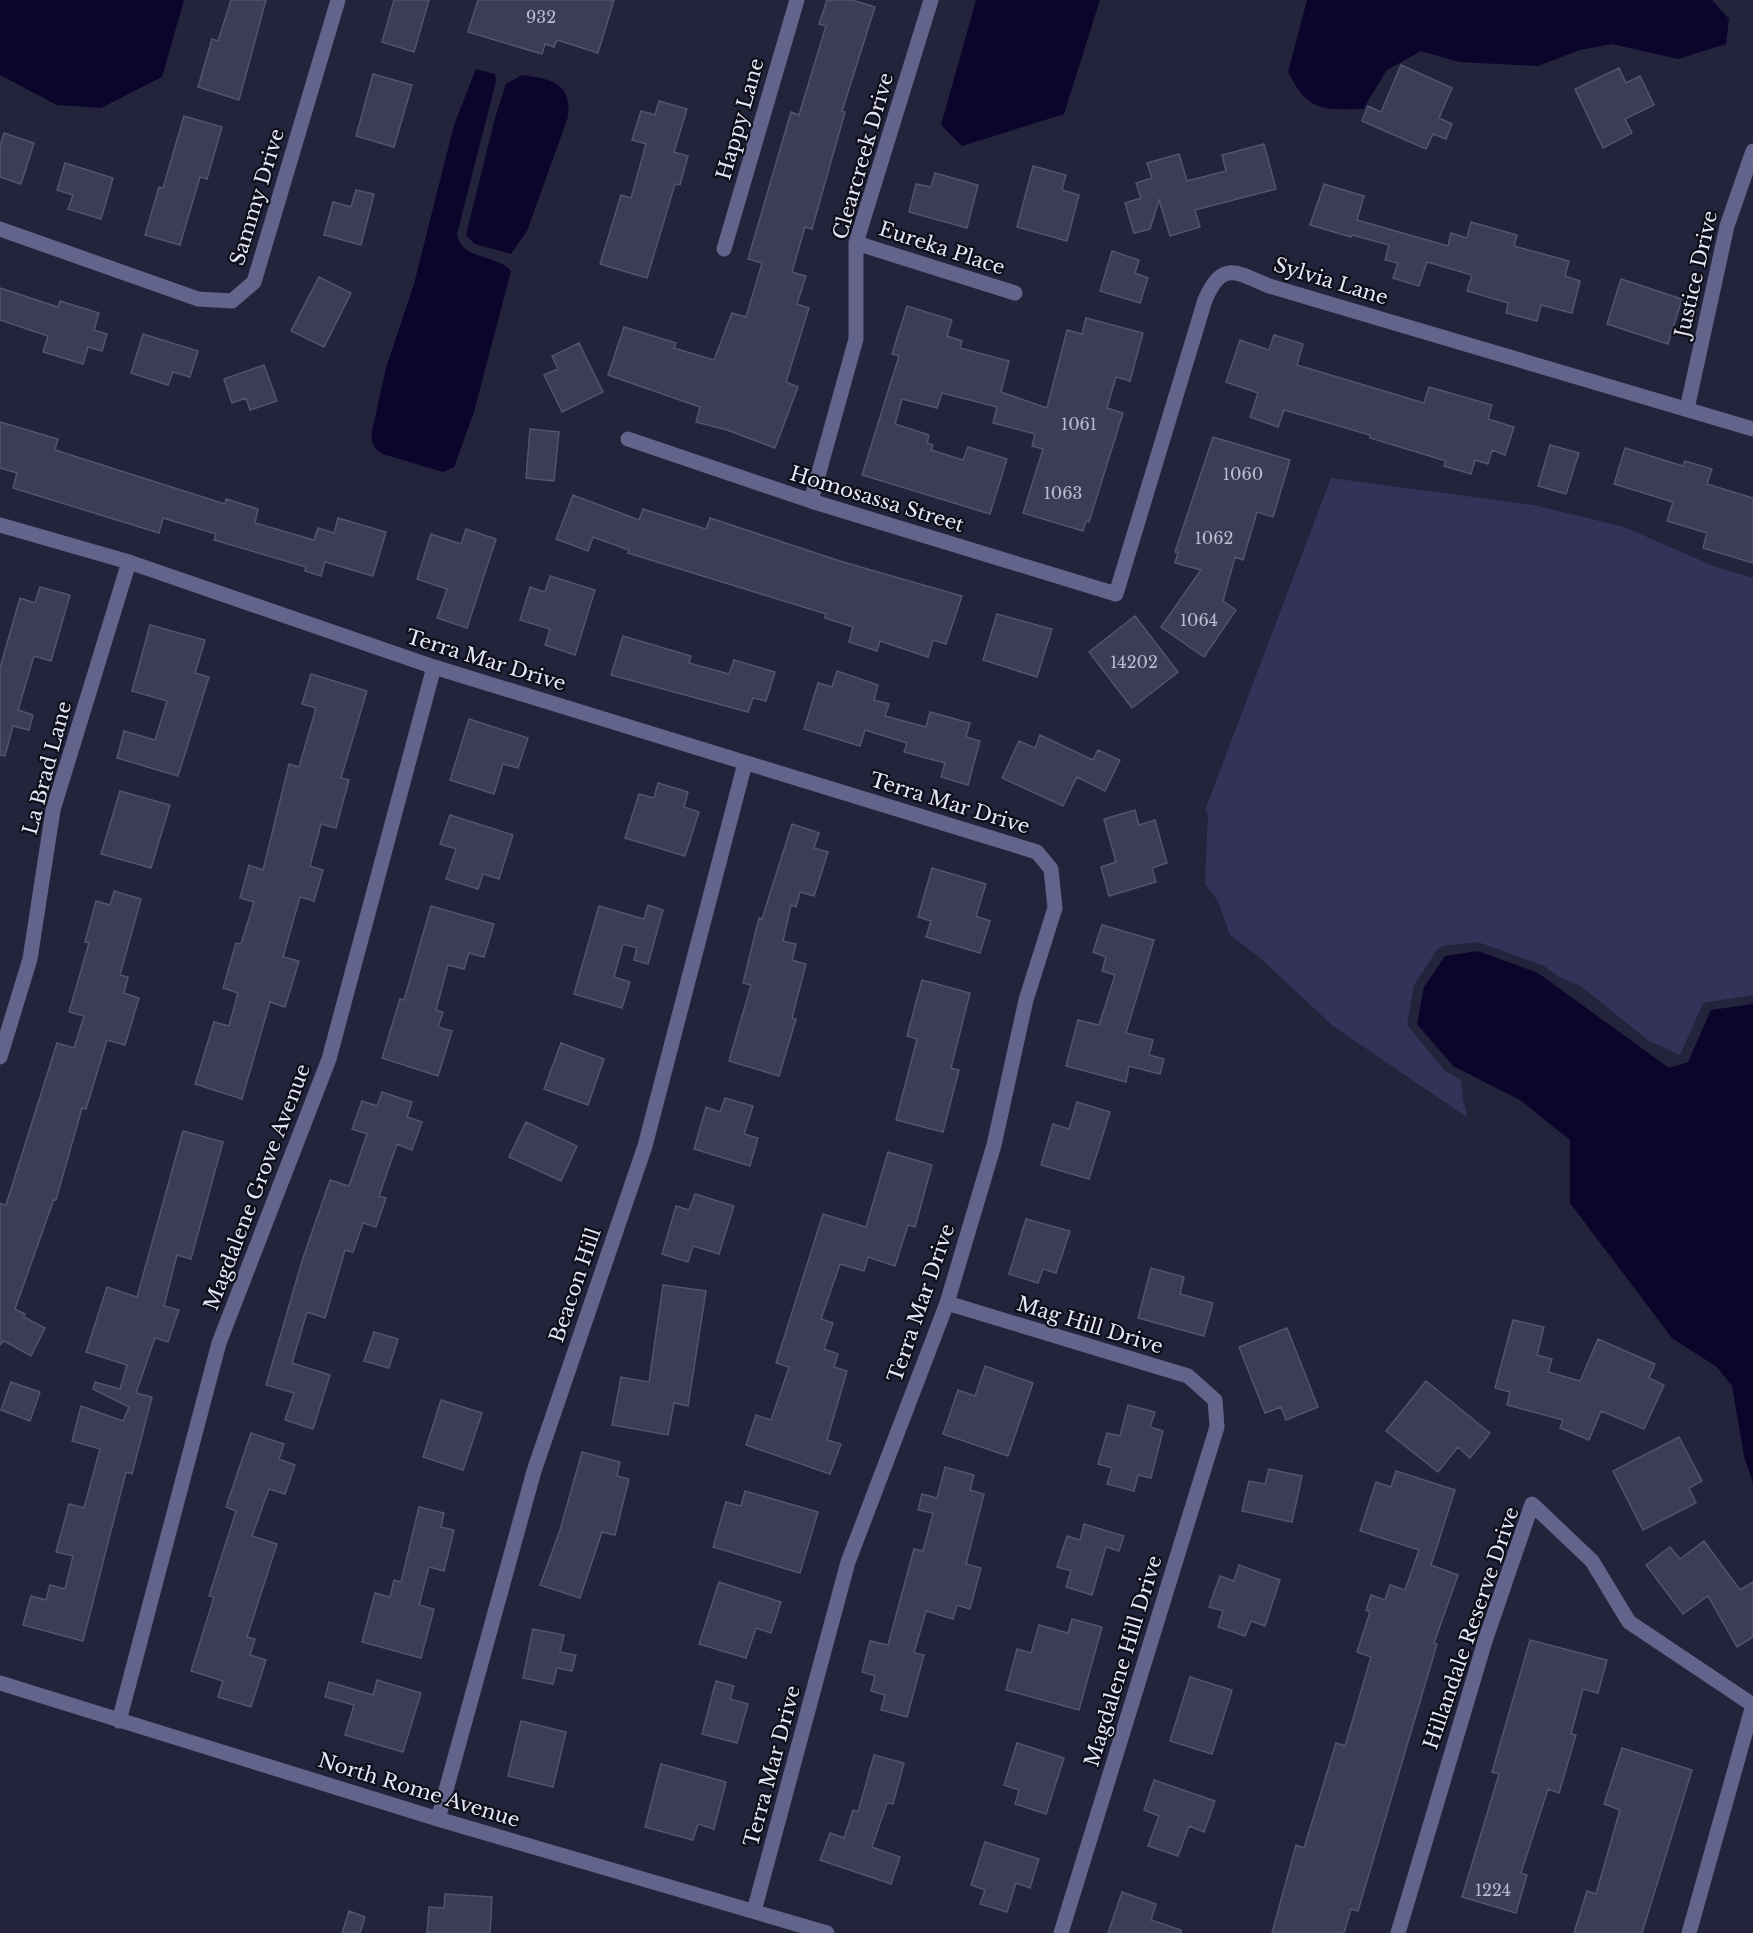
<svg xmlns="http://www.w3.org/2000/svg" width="1753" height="1933" font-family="'Libre Baskerville',serif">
	<rect width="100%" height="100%" fill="#23233b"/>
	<path fill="#33335a" d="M 1331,478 L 1534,505 L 1624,527 L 1716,567 L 1753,578 L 1753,995 L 1703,1003 L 1680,1055 L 1649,1041 L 1581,986 L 1559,977 L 1544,966 L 1478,942 L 1443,946 L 1437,950 L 1414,985 L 1407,1025 L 1445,1071 L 1461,1080 L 1463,1100 L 1468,1118 L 1333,1026 L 1258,956 L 1230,935 L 1218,901 L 1205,884 L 1208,815 L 1205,810 Z"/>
	<path fill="#0b052c" d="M 0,0 L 184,0 L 162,77 L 101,108 L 57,105 L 0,75 Z
		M 976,0 L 1100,0 L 1064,114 L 962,146 L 941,125 Z
		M 1307,0 L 1712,0 L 1729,19 L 1726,44 L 1678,59 L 1612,44 L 1580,50 L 1538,66 L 1459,62 L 1421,51 L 1387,70 L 1363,109 C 1321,110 1308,111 1288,72 Z
		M 476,69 L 495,74 L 496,81 L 457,234 C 460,260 497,254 511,271 L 474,412 L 454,467 L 443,472 L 383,454 C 373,448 371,443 372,431 L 386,368 L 414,284 L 454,125 Z
		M 522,75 C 552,79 572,83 568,117 L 527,231 L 511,254 L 475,244 L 466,235 L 495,118 L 506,84 Z
		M 1478,951 L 1538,973 L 1669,1068 L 1688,1062 L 1711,1010 L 1753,1004 L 1753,1483 L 1744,1456 L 1732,1386 L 1717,1367 L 1672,1338 L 1570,1203 L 1570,1140 L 1520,1100 L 1453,1066 L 1417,1024 L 1424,987 L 1445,956 Z"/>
	<path fill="#3b3d56" stroke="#52536e" stroke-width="1.5" d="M 231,0 L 266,0 L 239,100 L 198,87 L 212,39 L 218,41 Z
		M 394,0 L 429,0 L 414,52 L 382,42 Z
		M 478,0 L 614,0 L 598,53 L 557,40 L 554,47 L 545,44 L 542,54 L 468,32 Z
		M 827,0 L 852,0 L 875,7 L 842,111 L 845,112 L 812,229 L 805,227 L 792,272 L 806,276 L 797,304 L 809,308 L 786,382 L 798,387 L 775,448 L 727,430 L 696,422 L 700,407 L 608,375 L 624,327 L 676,343 L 674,348 L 714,360 L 732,313 L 746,317 L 762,263 L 748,259 L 791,112 L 799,115 L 826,26 L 819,24 Z
		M 1401,65 L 1452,88 L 1439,118 L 1452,124 L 1446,139 L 1433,134 L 1426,149 L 1362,121 L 1368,106 L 1381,112 Z
		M 1619,68 L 1626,83 L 1640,76 L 1654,105 L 1625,119 L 1632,133 L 1603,148 L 1575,89 Z
		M 373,74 L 412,85 L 394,147 L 356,136 Z
		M 659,101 L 687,109 L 674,152 L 688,156 L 680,185 L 675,184 L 647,278 L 600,264 L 621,195 L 631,198 L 646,144 L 632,140 L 641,111 L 655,115 Z
		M 184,116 L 222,127 L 207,179 L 200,177 L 180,245 L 145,235 L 159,187 L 163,188 Z
		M 4,133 L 34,143 L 21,184 L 0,177 L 0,146 Z
		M 1264,144 L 1276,189 L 1195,210 L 1200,227 L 1170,236 L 1159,200 L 1150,229 L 1134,233 L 1125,203 L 1141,198 L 1136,183 L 1152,178 L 1147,163 L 1179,154 L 1187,181 L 1226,171 L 1222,155 Z
		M 65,163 L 113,178 L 101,219 L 68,209 L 73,195 L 57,190 Z
		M 1033,166 L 1066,175 L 1062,190 L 1079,195 L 1067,241 L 1017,227 Z
		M 935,173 L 978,185 L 967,228 L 909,212 L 916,184 L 931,187 Z
		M 1324,184 L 1364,196 L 1357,220 L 1448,246 L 1451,233 L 1467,238 L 1471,222 L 1517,235 L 1514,246 L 1569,261 L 1565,276 L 1580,281 L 1572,313 L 1541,305 L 1537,321 L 1506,313 L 1508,303 L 1467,291 L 1472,275 L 1427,262 L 1419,286 L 1393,278 L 1398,263 L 1385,260 L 1389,245 L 1352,235 L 1351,237 L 1310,225 Z
		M 356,190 L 374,194 L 361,245 L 324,235 L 333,202 L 351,207 Z
		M 1112,251 L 1139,260 L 1135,273 L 1148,278 L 1140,303 L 1100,291 Z
		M 319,277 L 351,293 L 324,347 L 291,331 Z
		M 1621,279 L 1682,299 L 1668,344 L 1607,324 Z
		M 0,288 L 58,307 L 60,301 L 99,313 L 94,330 L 107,334 L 102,351 L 88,347 L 83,364 L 43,352 L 48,336 L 0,320 Z
		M 907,306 L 952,320 L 947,336 L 962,341 L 960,348 L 1009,361 L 1001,392 L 1047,408 L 1067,330 L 1082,334 L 1086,318 L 1143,333 L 1130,381 L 1116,377 L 1107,408 L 1123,413 L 1089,522 L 1086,521 L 1083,531 L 1023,513 L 1043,449 L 1032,446 L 1035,434 L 993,423 L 997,407 L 942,393 L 937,408 L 902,399 L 895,424 L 929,435 L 927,443 L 933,445 L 931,450 L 963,460 L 968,447 L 1007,459 L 990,514 L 862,475 L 899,356 L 892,354 Z
		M 143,334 L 198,351 L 190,377 L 173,372 L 168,385 L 131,373 Z
		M 1274,335 L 1303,344 L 1297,365 L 1424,403 L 1429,387 L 1492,405 L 1488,419 L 1514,427 L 1505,455 L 1492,450 L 1488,464 L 1475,460 L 1471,474 L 1444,466 L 1446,461 L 1370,438 L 1370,435 L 1284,410 L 1278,427 L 1250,417 L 1258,393 L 1226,382 L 1240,340 L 1269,350 Z
		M 579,343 L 603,392 L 562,412 L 544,375 L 558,369 L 552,356 Z
		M 264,365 L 277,401 L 250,410 L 246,398 L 232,403 L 224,379 Z
		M 0,422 L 58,439 L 55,450 L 225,504 L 226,499 L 258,509 L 255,523 L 314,540 L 318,528 L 334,533 L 338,518 L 386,532 L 373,576 L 325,562 L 321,576 L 305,571 L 306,567 L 214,540 L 216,534 L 163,518 L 159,533 L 13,488 L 17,473 L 0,468 Z
		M 530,429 L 559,432 L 554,481 L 526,478 Z
		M 1213,437 L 1290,460 L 1273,517 L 1257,512 L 1243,560 L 1235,557 L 1223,601 L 1236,610 L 1204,657 L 1161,627 L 1201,570 L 1175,563 L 1178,553 L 1175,552 Z
		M 1550,445 L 1579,453 L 1566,494 L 1538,486 Z
		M 1625,448 L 1683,466 L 1685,461 L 1712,469 L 1707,484 L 1753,498 L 1753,563 L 1703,548 L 1707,533 L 1667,521 L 1673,502 L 1614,484 Z
		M 573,495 L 639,520 L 643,509 L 706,529 L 710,518 L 843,562 L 962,596 L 946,644 L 933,640 L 928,657 L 880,641 L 877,651 L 849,642 L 853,627 L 825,618 L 826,614 L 628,553 L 629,550 L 593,537 L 588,551 L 556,539 Z
		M 466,529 L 496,539 L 467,628 L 437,618 L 447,589 L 417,579 L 431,534 L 461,544 Z
		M 550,576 L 595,590 L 575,655 L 545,645 L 550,629 L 520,620 L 530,587 L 545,592 Z
		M 40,587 L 70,595 L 51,661 L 34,656 L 18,710 L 33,715 L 29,730 L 13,726 L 5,756 L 0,755 L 0,668 L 20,598 L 35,603 Z
		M 997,614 L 1052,629 L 1037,677 L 983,660 Z
		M 1135,616 L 1178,672 L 1132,708 L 1089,652 Z
		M 150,625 L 205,640 L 195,673 L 209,677 L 178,776 L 117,758 L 124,731 L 155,740 L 167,701 L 132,691 Z
		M 623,636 L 691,656 L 689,663 L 729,674 L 734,660 L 775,672 L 766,701 L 753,698 L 748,712 L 611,675 Z
		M 837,671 L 878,685 L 874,700 L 889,704 L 885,716 L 926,727 L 930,712 L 970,723 L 966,737 L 980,741 L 968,785 L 941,777 L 945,763 L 904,752 L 907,743 L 865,730 L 860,746 L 804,729 L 818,683 L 832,687 Z
		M 311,674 L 367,691 L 341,778 L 349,780 L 336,828 L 321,824 L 310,866 L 323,870 L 314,901 L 300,897 L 283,957 L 299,961 L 285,1007 L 270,1002 L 242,1099 L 195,1084 L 214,1022 L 229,1026 L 238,993 L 223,988 L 236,943 L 241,944 L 254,902 L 240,898 L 249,865 L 263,870 L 289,764 L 299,767 L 316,708 L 302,704 Z
		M 469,719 L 528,738 L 518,768 L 503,764 L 494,794 L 450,780 Z
		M 1040,735 L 1093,760 L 1098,750 L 1120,760 L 1105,791 L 1077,777 L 1063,806 L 1002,778 L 1019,741 L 1035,748 Z
		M 658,783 L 688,792 L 684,807 L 699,812 L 685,856 L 625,838 L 639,794 L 654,798 Z
		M 120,791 L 170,805 L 151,868 L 101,854 Z
		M 1135,810 L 1139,825 L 1155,820 L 1167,863 L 1152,868 L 1156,882 L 1109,896 L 1101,867 L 1116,862 L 1104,819 Z
		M 450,815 L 513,835 L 499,879 L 483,874 L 478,889 L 446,879 L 456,849 L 440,844 Z
		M 792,824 L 819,833 L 814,848 L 828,852 L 814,896 L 800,892 L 796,907 L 791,905 L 783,941 L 796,944 L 792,960 L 806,964 L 792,1018 L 796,1019 L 779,1076 L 729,1061 L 751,985 L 743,983 L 759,918 L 762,919 Z
		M 932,868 L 986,884 L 976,916 L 990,921 L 980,953 L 926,937 L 931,921 L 918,917 Z
		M 114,891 L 141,899 L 120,975 L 128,977 L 124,993 L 139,998 L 125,1045 L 107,1040 L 86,1109 L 82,1108 L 56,1200 L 54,1199 L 15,1309 L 25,1314 L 24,1317 L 45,1328 L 31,1356 L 4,1341 L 0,1345 L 0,1203 L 6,1205 L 57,1043 L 74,1048 L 84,1016 L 69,1012 L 89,943 L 85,942 L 96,901 L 110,905 Z
		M 648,905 L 663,910 L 648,964 L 634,960 L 637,948 L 623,944 L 614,977 L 630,982 L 622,1008 L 574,994 L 599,906 L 644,919 Z
		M 431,906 L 494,924 L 484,957 L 469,953 L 464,969 L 448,965 L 436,1010 L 443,1012 L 438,1027 L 452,1031 L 438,1076 L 382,1058 L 400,999 L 404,1000 Z
		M 1102,925 L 1154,940 L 1126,1033 L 1153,1040 L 1149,1055 L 1164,1059 L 1160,1074 L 1129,1066 L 1126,1082 L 1066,1066 L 1078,1020 L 1099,1025 L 1115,975 L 1102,971 L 1106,957 L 1093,952 Z
		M 922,980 L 970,993 L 951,1068 L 959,1070 L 943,1132 L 896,1120 L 917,1039 L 907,1036 Z
		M 561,1043 L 604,1059 L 588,1105 L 544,1089 Z
		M 382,1092 L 412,1102 L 407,1117 L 422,1122 L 412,1150 L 397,1144 L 379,1196 L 386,1198 L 376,1227 L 363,1223 L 353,1252 L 345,1250 L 325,1318 L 307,1312 L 292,1363 L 330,1375 L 313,1429 L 285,1420 L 294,1393 L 266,1385 L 302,1261 L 330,1180 L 349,1186 L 367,1134 L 352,1129 L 362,1101 L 377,1106 Z
		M 725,1098 L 753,1106 L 744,1134 L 758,1138 L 750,1166 L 694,1149 L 706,1107 L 720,1112 Z
		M 1077,1102 L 1110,1112 L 1089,1179 L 1041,1165 L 1053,1124 L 1069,1129 Z
		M 526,1122 L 577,1146 L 561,1181 L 509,1157 Z
		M 183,1131 L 223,1142 L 191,1259 L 177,1255 L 164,1306 L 179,1310 L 168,1342 L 155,1338 L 136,1393 L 152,1397 L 132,1474 L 126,1472 L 83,1641 L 23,1625 L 31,1596 L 46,1600 L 50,1585 L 65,1589 L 73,1556 L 56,1552 L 69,1504 L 84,1508 L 100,1449 L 72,1441 L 81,1406 L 123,1421 L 129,1407 L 93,1389 L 95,1382 L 120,1389 L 127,1365 L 86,1352 L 107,1287 L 137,1297 Z
		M 888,1152 L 932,1165 L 915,1227 L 908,1225 L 895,1266 L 868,1257 L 864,1271 L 840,1264 L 821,1319 L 833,1323 L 824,1349 L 838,1354 L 834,1367 L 847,1371 L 827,1440 L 841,1444 L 830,1474 L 746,1445 L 756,1415 L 771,1420 L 789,1367 L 776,1363 L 823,1214 L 866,1227 Z
		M 695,1194 L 734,1206 L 719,1254 L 693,1246 L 688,1262 L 662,1254 L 676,1206 L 689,1210 Z
		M 1026,1219 L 1070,1231 L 1056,1273 L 1043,1269 L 1038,1283 L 1009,1274 Z
		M 1151,1268 L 1184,1277 L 1180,1294 L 1213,1303 L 1204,1336 L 1138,1318 Z
		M 663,1285 L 706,1291 L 688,1406 L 674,1403 L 668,1435 L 612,1425 L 621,1377 L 649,1382 Z
		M 1513,1320 L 1544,1327 L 1537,1355 L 1552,1359 L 1548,1372 L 1580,1381 L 1598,1339 L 1655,1364 L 1649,1378 L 1664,1385 L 1644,1429 L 1601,1411 L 1589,1440 L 1560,1428 L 1563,1420 L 1507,1405 L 1510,1392 L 1495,1388 Z
		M 1287,1328 L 1318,1407 L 1286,1420 L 1281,1407 L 1265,1413 L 1239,1347 Z
		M 374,1332 L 398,1339 L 389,1368 L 364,1361 Z
		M 985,1366 L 1033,1383 L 1008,1456 L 943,1434 L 958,1390 L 975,1396 Z
		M 1426,1381 L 1490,1433 L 1470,1458 L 1458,1447 L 1438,1472 L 1386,1431 Z
		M 11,1382 L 40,1392 L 30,1421 L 1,1410 Z
		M 441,1400 L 482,1413 L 463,1470 L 423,1457 Z
		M 1128,1405 L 1155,1412 L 1150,1427 L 1163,1431 L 1151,1478 L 1138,1475 L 1134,1491 L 1107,1484 L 1112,1468 L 1098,1464 L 1107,1433 L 1120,1436 Z
		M 251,1433 L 284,1444 L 279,1459 L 295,1465 L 285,1494 L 269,1489 L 252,1536 L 277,1544 L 247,1637 L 255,1639 L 250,1655 L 266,1660 L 251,1707 L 218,1697 L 223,1681 L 191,1671 L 214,1597 L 209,1596 L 236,1511 L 226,1507 Z
		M 1679,1437 L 1702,1481 L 1689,1488 L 1696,1503 L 1643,1530 L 1613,1471 Z
		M 582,1452 L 620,1462 L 617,1476 L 629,1479 L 615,1535 L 602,1532 L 580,1598 L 540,1585 L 560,1530 Z
		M 945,1467 L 974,1475 L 970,1490 L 984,1494 L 966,1564 L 981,1568 L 970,1609 L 957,1605 L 953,1619 L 926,1611 L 914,1653 L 924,1655 L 907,1717 L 881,1710 L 885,1695 L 871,1691 L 875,1676 L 862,1672 L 870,1641 L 888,1645 L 914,1549 L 923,1551 L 933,1513 L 918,1510 L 922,1494 L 937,1498 Z
		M 1269,1469 L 1302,1476 L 1292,1522 L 1242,1511 L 1249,1481 L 1265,1484 Z
		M 1396,1471 L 1455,1490 L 1431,1565 L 1458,1575 L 1434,1643 L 1437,1644 L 1358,1911 L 1351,1909 L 1344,1933 L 1272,1933 L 1296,1845 L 1304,1848 L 1336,1743 L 1345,1746 L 1371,1657 L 1357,1652 L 1370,1612 L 1366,1610 L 1371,1595 L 1385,1600 L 1390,1585 L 1405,1590 L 1419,1550 L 1360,1531 L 1376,1482 L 1391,1487 Z
		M 745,1491 L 818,1512 L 800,1573 L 713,1547 L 726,1502 L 741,1506 Z
		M 419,1507 L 444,1513 L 441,1527 L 454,1530 L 444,1571 L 429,1567 L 419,1605 L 434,1609 L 421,1658 L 362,1642 L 375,1593 L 390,1597 L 394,1580 L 401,1582 Z
		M 1084,1524 L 1124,1536 L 1119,1551 L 1106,1547 L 1092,1595 L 1066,1587 L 1071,1571 L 1057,1567 L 1067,1536 L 1080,1540 Z
		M 1704,1541 L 1740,1590 L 1753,1582 L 1753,1637 L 1737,1647 L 1708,1596 L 1683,1614 L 1646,1565 L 1670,1547 L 1680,1559 Z
		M 1239,1565 L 1280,1580 L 1265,1626 L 1251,1621 L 1245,1636 L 1218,1627 L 1223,1611 L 1209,1607 L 1220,1576 L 1234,1581 Z
		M 719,1582 L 781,1602 L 771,1633 L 756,1628 L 746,1658 L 699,1644 Z
		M 1072,1619 L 1102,1627 L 1079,1710 L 1006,1690 L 1017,1649 L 1031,1653 L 1039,1625 L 1068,1633 Z
		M 533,1629 L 564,1635 L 560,1652 L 576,1655 L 572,1671 L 557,1668 L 553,1684 L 523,1678 Z
		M 1530,1640 L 1607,1660 L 1598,1693 L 1583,1689 L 1571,1734 L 1576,1735 L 1559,1793 L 1548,1789 L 1521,1873 L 1527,1875 L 1516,1913 L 1462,1897 L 1499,1774 L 1492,1772 Z
		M 1190,1677 L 1232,1690 L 1212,1754 L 1170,1741 Z
		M 377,1680 L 421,1693 L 403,1752 L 345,1735 L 354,1705 L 325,1697 L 329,1682 L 373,1695 Z
		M 716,1681 L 734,1686 L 730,1699 L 748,1704 L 737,1743 L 702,1734 Z
		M 521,1721 L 566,1732 L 553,1787 L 508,1776 Z
		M 1017,1743 L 1064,1758 L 1046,1814 L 1015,1804 L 1019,1790 L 1004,1785 Z
		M 1622,1748 L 1692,1770 L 1642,1933 L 1574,1933 L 1587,1891 L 1596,1894 L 1620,1810 L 1604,1804 Z
		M 874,1755 L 904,1763 L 893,1804 L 887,1803 L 872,1847 L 900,1857 L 891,1884 L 820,1860 L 830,1833 L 844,1838 L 853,1810 L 858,1812 Z
		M 661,1764 L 726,1782 L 714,1829 L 698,1824 L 693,1840 L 645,1827 Z
		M 1154,1780 L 1215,1801 L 1204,1832 L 1189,1826 L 1178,1856 L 1148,1846 L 1159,1816 L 1144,1810 Z
		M 985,1842 L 1039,1859 L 1030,1888 L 1016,1883 L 1007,1912 L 980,1904 L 985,1890 L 971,1885 Z
		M 1122,1892 L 1156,1904 L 1151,1920 L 1181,1930 L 1181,1933 L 1108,1933 Z
		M 445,1894 L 492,1897 L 490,1933 L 427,1933 L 429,1907 L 444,1908 Z
		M 349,1911 L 365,1917 L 360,1933 L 342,1933 Z"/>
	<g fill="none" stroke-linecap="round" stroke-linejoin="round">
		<path stroke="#63648b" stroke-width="15" d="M 0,229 L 198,299 L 232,301 L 254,282 L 338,0
			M 856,243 L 1015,293
			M 724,249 L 797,0
			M 1687,409 L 1727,226 L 1753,151
			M 628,439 L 811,501 L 1116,594 L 1205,300 C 1222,260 1236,272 1269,286 L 1753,429
			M 811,501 L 856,339 L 856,243 L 931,0
			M 0,525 L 129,562 L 434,667 L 1037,852 L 1051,869 L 1055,908 L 1026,1000 L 994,1145 L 947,1303 L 848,1562 L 754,1911
			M 0,1057 L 30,959 L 53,810 L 129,562
			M 947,1303 L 1188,1376 L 1215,1400 L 1217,1427 L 1061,1933
			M 0,1683 L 438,1819 L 827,1933
			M 119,1721 L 219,1343 L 329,1059 L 434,667
			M 438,1819 L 534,1471 L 645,1146 L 745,763
			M 1398,1933 L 1485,1641 L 1532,1504 L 1592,1561 L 1629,1622 L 1753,1705
			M 1689,1933 L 1753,1705"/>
	</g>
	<g text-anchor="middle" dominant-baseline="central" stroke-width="4.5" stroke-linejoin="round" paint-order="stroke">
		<g font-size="16" fill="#babccf">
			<text x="541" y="17">932</text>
			<text x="1079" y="424">1061</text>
			<text x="1243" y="474">1060</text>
			<text x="1063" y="493">1063</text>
			<text x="1214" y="538">1062</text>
			<text x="1199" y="620">1064</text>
			<text x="1134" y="662">14202</text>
			<text x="1493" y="1890">1224</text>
		</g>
		<g font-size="20" fill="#e5e6f7" stroke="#0e0e19">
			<text transform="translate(740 119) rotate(-74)">Happy Lane</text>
			<text transform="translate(863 156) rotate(-74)">Clearcreek Drive</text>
			<text transform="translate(257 197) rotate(-73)">Sammy Drive</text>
			<text transform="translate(942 248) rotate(18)">Eureka Place</text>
			<text transform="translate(1696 274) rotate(-77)">Justice Drive</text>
			<text transform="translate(1331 281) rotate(17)">Sylvia Lane</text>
			<text transform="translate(877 499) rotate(17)">Homosassa Street</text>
			<text transform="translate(486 660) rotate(17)">Terra Mar Drive</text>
			<text transform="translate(47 768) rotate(-75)">La Brad Lane</text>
			<text transform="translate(950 803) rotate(17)">Terra Mar Drive</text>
			<text transform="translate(257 1187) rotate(-69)">Magdalene Grove Avenue</text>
			<text transform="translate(575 1285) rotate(-71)">Beacon Hill</text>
			<text transform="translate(921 1303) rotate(-71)">Terra Mar Drive</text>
			<text transform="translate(1090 1325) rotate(17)">Mag Hill Drive</text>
			<text transform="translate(1471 1628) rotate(-71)">Hillandale Reserve Drive</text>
			<text transform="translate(1123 1661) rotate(-73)">Magdalene Hill Drive</text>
			<text transform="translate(772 1766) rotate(-75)">Terra Mar Drive</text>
			<text transform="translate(419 1790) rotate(17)">North Rome Avenue</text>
		</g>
	</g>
</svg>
